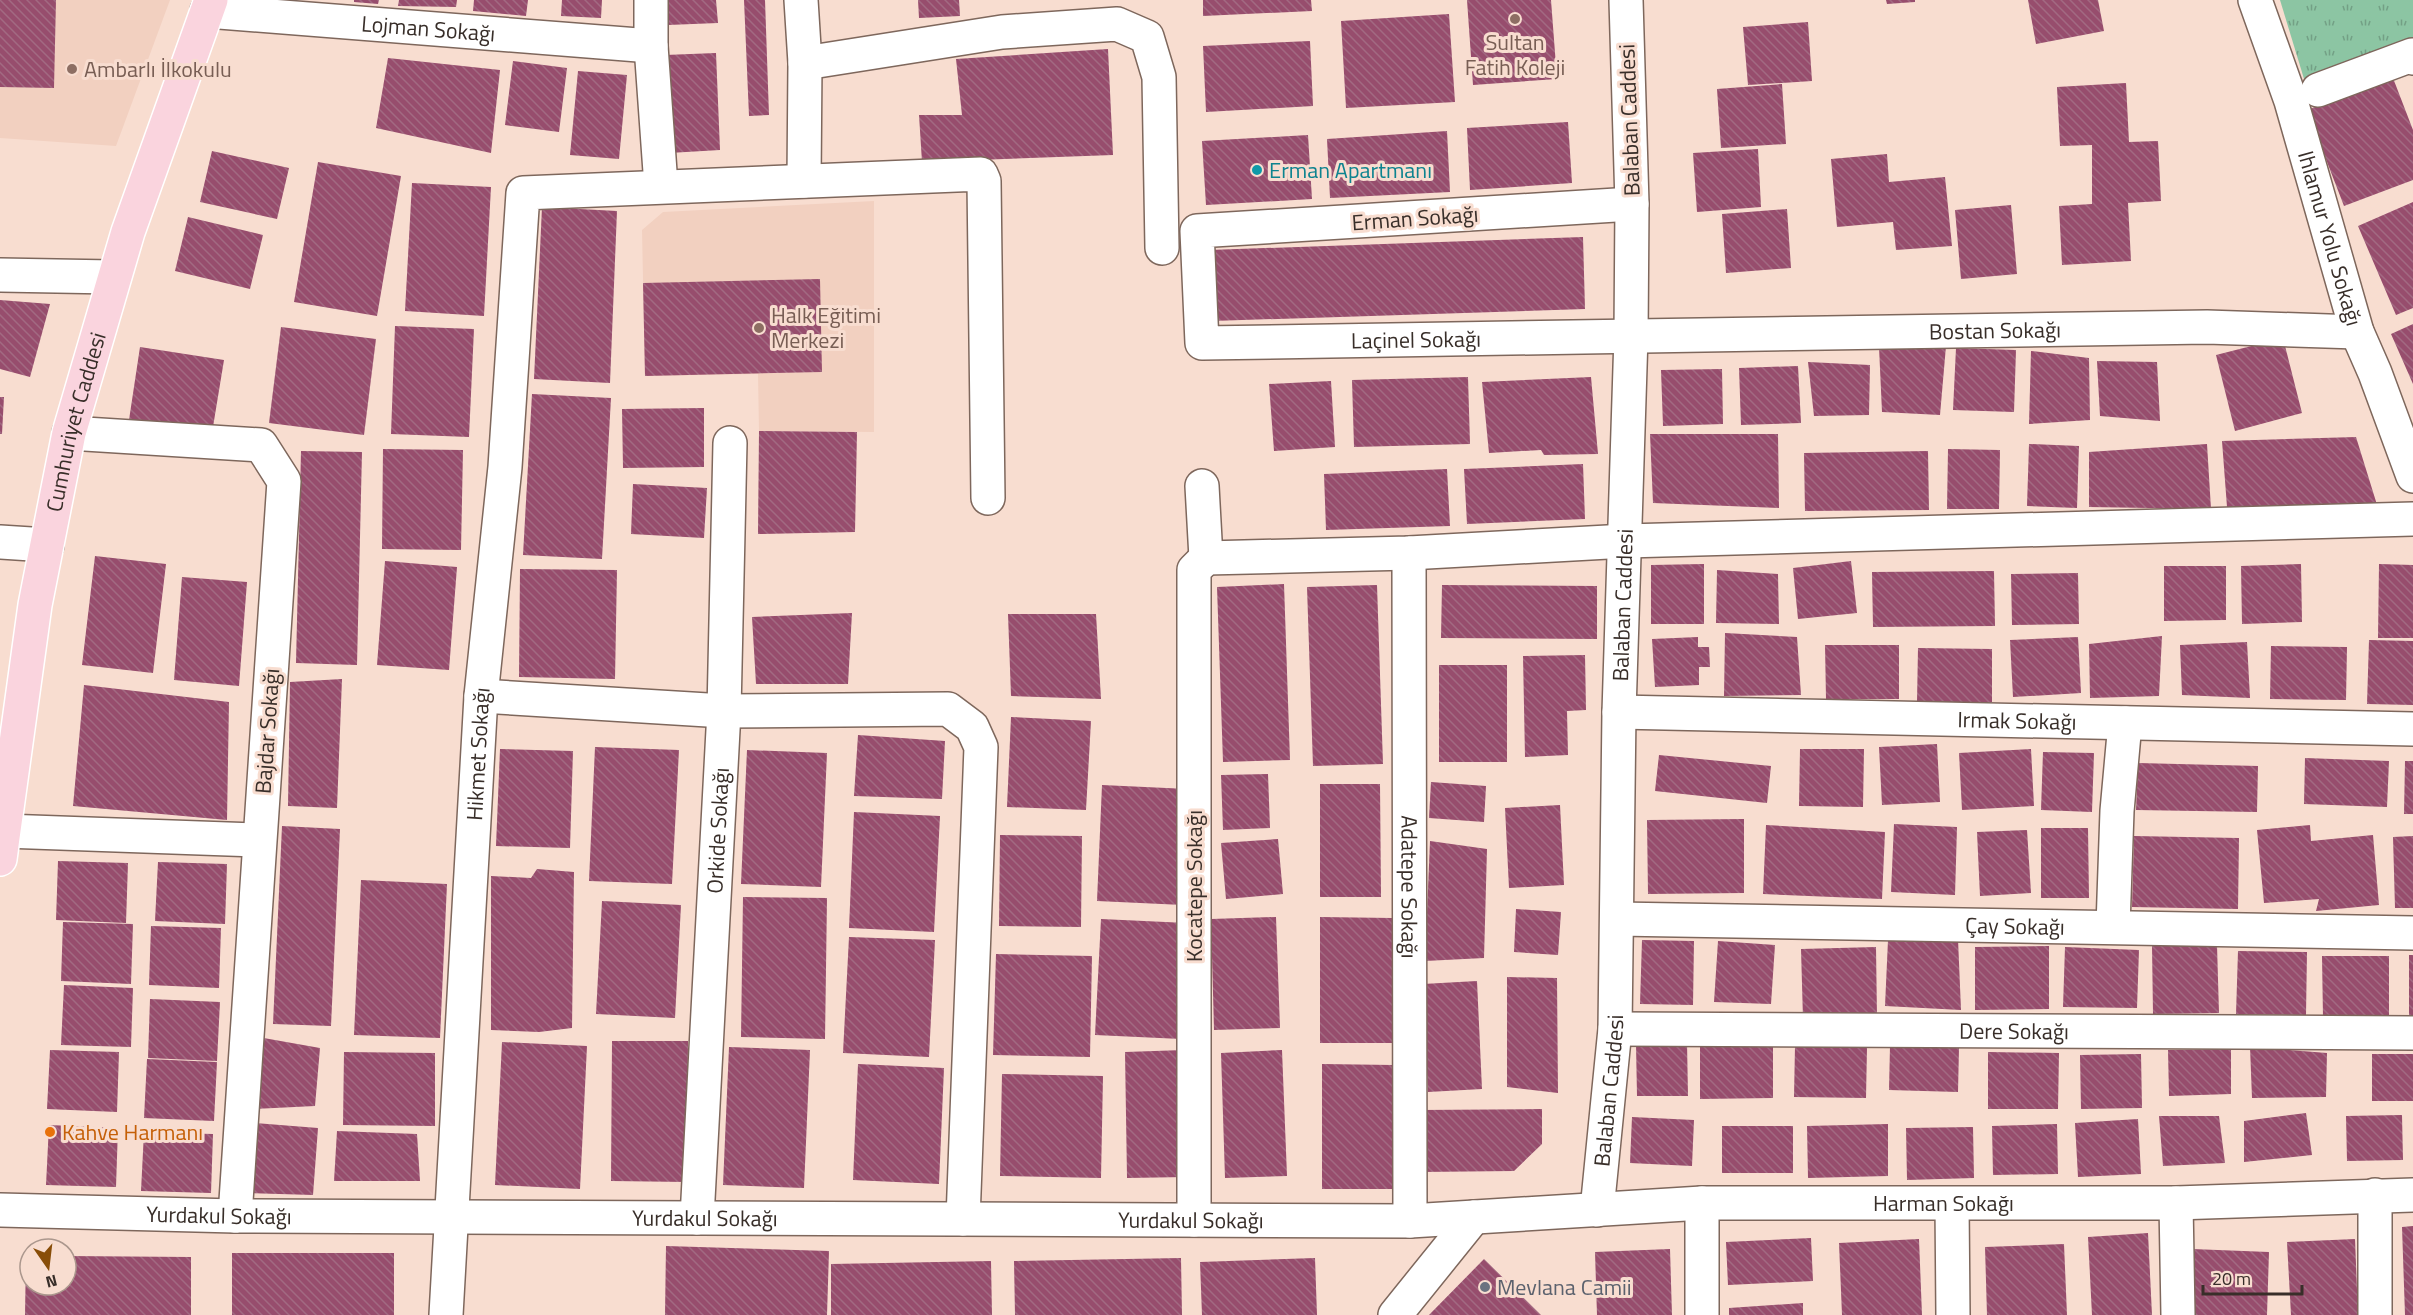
<svg xmlns="http://www.w3.org/2000/svg" width="2413" height="1315" font-family="'Titillium Web',sans-serif">
	<defs>
		<pattern id="grass-tufts" width="24" height="20" patternUnits="userSpaceOnUse" patternTransform="scale(1.5)"><rect width="24" height="20" fill="#8cc5a3"/><path d="M3 7l-1-3M5 7V3M7 7l1-3M15 17l-1-3M17 17v-4M19 17l1-3" fill="none" stroke="#73a085"/></pattern>
		<pattern id="building-back-hatch" width="6" height="6" patternUnits="userSpaceOnUse" patternTransform="scale(1.5)"><rect width="6" height="6" fill="#974d6d"/><path d="M-1 5l2 2M0 0l6 6M5-1l2 2" fill="none" stroke="#a26a82"/></pattern>
	</defs>
	<rect width="100%" height="100%" fill="#f8ddd0"/>
	<path fill="#f2d0c0" d="M 0,0 L 170,0 L 116,146 L 0,138 Z
		M 874,201 L 874,432 L 759,431 L 758,374 L 645,376 L 642,230 L 663,212 Z"/>
	<path fill="url(#grass-tufts)" d="M 2280,0 L 2413,0 L 2413,51 L 2308,92 Z"/>
	<path fill="url(#building-back-hatch)" d="M 0,0 L 56,0 L 54,88 L 0,87 Z
		M 354,0 L 379,0 L 378,4 L 354,2 Z
		M 399,0 L 457,0 L 456,7 L 398,6 Z
		M 474,0 L 528,0 L 526,16 L 473,11 Z
		M 562,0 L 602,0 L 601,18 L 561,16 Z
		M 667,0 L 716,0 L 718,23 L 668,25 Z
		M 744,0 L 765,0 L 769,115 L 749,116 Z
		M 918,0 L 959,0 L 960,16 L 919,18 Z
		M 1203,0 L 1311,0 L 1312,11 L 1203,16 Z
		M 1467,0 L 1551,0 L 1557,79 L 1473,85 Z
		M 1886,0 L 1915,0 L 1915,2 L 1887,4 Z
		M 2028,0 L 2098,0 L 2104,31 L 2036,44 Z
		M 1449,14 L 1455,102 L 1346,108 L 1341,21 Z
		M 1808,22 L 1812,81 L 1748,85 L 1743,27 Z
		M 1310,41 L 1313,106 L 1206,112 L 1203,46 Z
		M 1108,49 L 1113,155 L 922,162 L 919,115 L 962,115 L 956,59 Z
		M 716,53 L 720,150 L 669,153 L 665,55 Z
		M 388,58 L 500,70 L 491,153 L 376,128 Z
		M 513,61 L 567,68 L 559,132 L 505,125 Z
		M 578,71 L 627,75 L 619,159 L 570,155 Z
		M 2393,78 L 2413,130 L 2413,180 L 2344,206 L 2307,110 Z
		M 2126,83 L 2129,142 L 2158,141 L 2161,201 L 2128,203 L 2131,261 L 2062,265 L 2059,206 L 2092,204 L 2092,145 L 2060,146 L 2057,87 Z
		M 1782,84 L 1786,144 L 1721,148 L 1717,89 Z
		M 1568,122 L 1572,183 L 1470,190 L 1467,128 Z
		M 1447,131 L 1450,192 L 1330,198 L 1327,139 Z
		M 1308,135 L 1312,199 L 1206,205 L 1202,141 Z
		M 1758,149 L 1761,207 L 1697,212 L 1693,153 Z
		M 212,151 L 289,168 L 277,219 L 200,202 Z
		M 1887,154 L 1889,182 L 1945,177 L 1952,246 L 1896,250 L 1893,222 L 1837,227 L 1831,159 Z
		M 318,162 L 401,176 L 377,316 L 294,302 Z
		M 412,183 L 491,187 L 484,316 L 405,311 Z
		M 2413,202 L 2413,308 L 2396,315 L 2358,226 Z
		M 2011,205 L 2017,274 L 1961,279 L 1955,210 Z
		M 542,207 L 617,211 L 610,383 L 534,379 Z
		M 1787,209 L 1791,268 L 1726,273 L 1722,214 Z
		M 188,217 L 263,235 L 250,289 L 175,271 Z
		M 1583,237 L 1585,309 L 1212,321 L 1209,250 Z
		M 820,279 L 822,372 L 645,376 L 643,283 Z
		M 0,300 L 50,304 L 30,377 L 0,369 Z
		M 2413,324 L 2413,384 L 2391,334 Z
		M 395,326 L 474,329 L 469,437 L 391,434 Z
		M 281,327 L 376,339 L 364,435 L 269,423 Z
		M 2283,338 L 2302,413 L 2235,431 L 2216,355 Z
		M 1946,346 L 1940,415 L 1882,412 L 1879,347 Z
		M 140,347 L 224,360 L 212,433 L 129,420 Z
		M 1956,348 L 2016,350 L 2014,412 L 1953,410 Z
		M 2031,351 L 2089,358 L 2090,420 L 2029,424 Z
		M 2097,361 L 2157,362 L 2160,421 L 2100,416 Z
		M 1808,362 L 1870,365 L 1869,415 L 1814,416 Z
		M 1798,366 L 1801,423 L 1741,425 L 1739,368 Z
		M 1722,369 L 1723,424 L 1663,426 L 1661,370 Z
		M 1468,377 L 1470,444 L 1354,447 L 1352,380 Z
		M 1591,377 L 1598,454 L 1544,455 L 1541,450 L 1489,453 L 1482,382 Z
		M 1331,381 L 1335,447 L 1274,451 L 1269,384 Z
		M 532,394 L 611,398 L 602,559 L 523,555 Z
		M 0,397 L 4,397 L 2,434 L 0,434 Z
		M 704,408 L 704,467 L 623,468 L 622,409 Z
		M 759,431 L 857,432 L 855,532 L 758,534 Z
		M 1650,434 L 1778,434 L 1779,508 L 1653,503 Z
		M 2356,437 L 2378,508 L 2227,507 L 2222,441 Z
		M 2029,444 L 2079,446 L 2077,508 L 2027,506 Z
		M 2207,444 L 2211,509 L 2089,507 L 2089,452 Z
		M 383,449 L 463,450 L 461,550 L 382,549 Z
		M 1948,449 L 2000,450 L 1999,509 L 1947,509 Z
		M 301,451 L 362,452 L 357,665 L 296,663 Z
		M 1928,451 L 1929,510 L 1805,511 L 1804,453 Z
		M 1583,464 L 1585,519 L 1467,524 L 1464,469 Z
		M 1447,469 L 1450,526 L 1326,530 L 1324,474 Z
		M 633,484 L 707,488 L 704,538 L 631,534 Z
		M 95,556 L 166,564 L 153,673 L 82,665 Z
		M 385,561 L 457,567 L 449,670 L 377,665 Z
		M 1851,561 L 1857,613 L 1798,619 L 1793,568 Z
		M 1704,564 L 1704,624 L 1651,624 L 1651,565 Z
		M 2301,564 L 2302,622 L 2242,624 L 2241,566 Z
		M 2379,564 L 2413,565 L 2413,638 L 2378,638 Z
		M 2164,566 L 2226,566 L 2226,620 L 2164,621 Z
		M 520,569 L 617,570 L 615,679 L 519,677 Z
		M 1717,570 L 1778,574 L 1779,624 L 1716,623 Z
		M 1994,571 L 1995,626 L 1873,627 L 1872,572 Z
		M 2078,573 L 2079,624 L 2012,625 L 2011,574 Z
		M 182,577 L 247,582 L 239,686 L 174,680 Z
		M 1284,584 L 1290,760 L 1223,762 L 1217,587 Z
		M 1377,585 L 1383,764 L 1313,766 L 1307,587 Z
		M 1442,585 L 1597,586 L 1597,639 L 1441,638 Z
		M 852,613 L 848,684 L 756,684 L 752,617 Z
		M 1008,614 L 1096,614 L 1101,699 L 1011,696 Z
		M 1725,633 L 1797,637 L 1801,695 L 1724,696 Z
		M 2162,636 L 2159,696 L 2090,698 L 2089,644 Z
		M 1698,637 L 1698,647 L 1709,647 L 1710,667 L 1699,667 L 1699,685 L 1655,687 L 1652,639 Z
		M 2078,637 L 2081,693 L 2013,697 L 2010,640 Z
		M 2369,640 L 2413,641 L 2413,705 L 2367,704 Z
		M 2247,642 L 2250,698 L 2182,695 L 2180,645 Z
		M 1825,645 L 1899,645 L 1899,699 L 1826,699 Z
		M 2271,646 L 2347,647 L 2346,700 L 2270,699 Z
		M 1918,648 L 1992,649 L 1992,702 L 1917,702 Z
		M 1585,655 L 1586,710 L 1567,711 L 1568,755 L 1525,757 L 1523,656 Z
		M 1439,665 L 1507,665 L 1507,762 L 1439,762 Z
		M 342,679 L 337,808 L 288,806 L 290,682 Z
		M 84,685 L 229,702 L 227,820 L 73,806 Z
		M 1011,717 L 1091,721 L 1086,810 L 1007,807 Z
		M 858,735 L 945,741 L 942,799 L 854,796 Z
		M 1937,744 L 1940,802 L 1882,805 L 1879,747 Z
		M 595,747 L 679,750 L 672,884 L 589,881 Z
		M 500,749 L 573,751 L 570,848 L 496,846 Z
		M 1800,749 L 1864,749 L 1863,807 L 1799,806 Z
		M 2031,749 L 2034,806 L 1962,810 L 1959,753 Z
		M 747,750 L 827,753 L 821,887 L 741,884 Z
		M 2043,752 L 2094,753 L 2092,812 L 2041,810 Z
		M 1659,755 L 1771,766 L 1767,803 L 1655,791 Z
		M 2305,758 L 2389,761 L 2387,807 L 2304,804 Z
		M 2405,761 L 2413,761 L 2413,814 L 2404,814 Z
		M 2138,763 L 2258,766 L 2257,812 L 2136,810 Z
		M 1268,774 L 1270,828 L 1223,830 L 1221,775 Z
		M 1431,782 L 1486,786 L 1484,822 L 1429,818 Z
		M 1320,784 L 1380,784 L 1381,897 L 1320,897 Z
		M 1102,785 L 1188,789 L 1183,905 L 1097,901 Z
		M 1560,805 L 1564,885 L 1509,888 L 1505,808 Z
		M 854,812 L 940,816 L 934,932 L 849,928 Z
		M 1744,819 L 1744,893 L 1648,894 L 1647,820 Z
		M 1894,824 L 1957,827 L 1955,895 L 1891,892 Z
		M 1766,825 L 1885,832 L 1882,899 L 1763,894 Z
		M 2310,825 L 2311,841 L 2373,835 L 2379,905 L 2316,911 L 2319,899 L 2264,903 L 2257,830 Z
		M 282,826 L 340,829 L 331,1026 L 273,1024 Z
		M 2041,828 L 2088,828 L 2089,898 L 2041,898 Z
		M 2027,830 L 2031,893 L 1980,896 L 1977,832 Z
		M 1000,835 L 1082,836 L 1081,927 L 999,926 Z
		M 2134,836 L 2239,838 L 2238,909 L 2132,907 Z
		M 2413,836 L 2413,908 L 2395,908 L 2393,837 Z
		M 1278,839 L 1283,894 L 1226,899 L 1221,843 Z
		M 1430,841 L 1487,849 L 1484,958 L 1425,961 Z
		M 58,861 L 128,863 L 126,923 L 56,920 Z
		M 158,862 L 227,864 L 225,924 L 155,921 Z
		M 537,869 L 574,872 L 572,1028 L 539,1032 L 491,1030 L 491,876 L 531,878 Z
		M 361,880 L 447,884 L 440,1038 L 354,1035 Z
		M 743,897 L 827,898 L 825,1039 L 741,1037 Z
		M 602,901 L 681,905 L 675,1018 L 596,1014 Z
		M 1516,909 L 1561,912 L 1558,955 L 1514,952 Z
		M 1276,917 L 1280,1028 L 1214,1030 L 1211,919 Z
		M 1320,917 L 1392,918 L 1392,1043 L 1320,1043 Z
		M 1101,919 L 1187,923 L 1181,1039 L 1095,1035 Z
		M 63,922 L 133,924 L 131,984 L 61,981 Z
		M 151,926 L 221,928 L 219,988 L 149,985 Z
		M 849,937 L 935,940 L 929,1057 L 843,1053 Z
		M 1958,939 L 1961,1010 L 1885,1006 L 1888,940 Z
		M 1642,940 L 1694,941 L 1693,1005 L 1640,1004 Z
		M 1718,941 L 1775,945 L 1771,1004 L 1714,1002 Z
		M 2217,945 L 2219,1013 L 2153,1014 L 2152,946 Z
		M 2049,946 L 2049,1009 L 1975,1010 L 1975,947 Z
		M 1876,947 L 1877,1017 L 1803,1019 L 1801,949 Z
		M 2065,947 L 2139,950 L 2137,1008 L 2063,1007 Z
		M 2238,951 L 2307,952 L 2306,1015 L 2236,1014 Z
		M 996,954 L 1092,956 L 1090,1057 L 993,1055 Z
		M 2409,955 L 2413,955 L 2413,1018 L 2409,1018 Z
		M 2322,956 L 2389,956 L 2389,1017 L 2323,1018 Z
		M 1507,977 L 1557,978 L 1558,1093 L 1507,1087 Z
		M 1477,981 L 1482,1089 L 1428,1092 L 1423,984 Z
		M 64,985 L 133,988 L 131,1047 L 61,1045 Z
		M 150,999 L 220,1002 L 217,1061 L 148,1058 Z
		M 258,1037 L 320,1048 L 315,1106 L 252,1109 Z
		M 612,1041 L 688,1041 L 687,1182 L 611,1181 Z
		M 502,1042 L 587,1046 L 580,1189 L 495,1185 Z
		M 1687,1042 L 1688,1096 L 1637,1096 L 1636,1044 Z
		M 1700,1044 L 1773,1044 L 1773,1098 L 1700,1099 Z
		M 1795,1046 L 1867,1048 L 1866,1098 L 1794,1097 Z
		M 1890,1046 L 1959,1048 L 1958,1092 L 1889,1090 Z
		M 729,1047 L 810,1050 L 804,1188 L 723,1185 Z
		M 2250,1047 L 2327,1053 L 2326,1097 L 2252,1098 Z
		M 2231,1049 L 2231,1094 L 2169,1096 L 2168,1050 Z
		M 50,1050 L 119,1052 L 117,1112 L 47,1109 Z
		M 1184,1050 L 1186,1177 L 1127,1178 L 1125,1052 Z
		M 1282,1050 L 1287,1176 L 1225,1178 L 1221,1053 Z
		M 344,1052 L 435,1053 L 435,1126 L 343,1125 Z
		M 1988,1052 L 2059,1053 L 2058,1109 L 1988,1109 Z
		M 2141,1054 L 2142,1108 L 2081,1109 L 2080,1055 Z
		M 2372,1054 L 2413,1054 L 2413,1101 L 2372,1101 Z
		M 147,1059 L 217,1062 L 214,1121 L 144,1118 Z
		M 858,1064 L 944,1068 L 939,1184 L 853,1180 Z
		M 1322,1064 L 1393,1065 L 1392,1189 L 1322,1189 Z
		M 1002,1074 L 1103,1076 L 1101,1178 L 1000,1176 Z
		M 1542,1109 L 1542,1144 L 1514,1171 L 1420,1172 L 1420,1110 Z
		M 2306,1113 L 2312,1155 L 2244,1162 L 2244,1121 Z
		M 2402,1115 L 2403,1160 L 2347,1161 L 2346,1116 Z
		M 2159,1116 L 2219,1116 L 2225,1163 L 2163,1166 Z
		M 1632,1117 L 1694,1120 L 1692,1166 L 1630,1163 Z
		M 2138,1119 L 2141,1174 L 2078,1177 L 2075,1123 Z
		M 255,1123 L 318,1128 L 313,1195 L 245,1193 Z
		M 1888,1124 L 1888,1176 L 1808,1178 L 1807,1126 Z
		M 2057,1124 L 2058,1174 L 1993,1175 L 1992,1126 Z
		M 49,1125 L 118,1128 L 116,1187 L 46,1185 Z
		M 1722,1126 L 1793,1126 L 1793,1173 L 1722,1173 Z
		M 1973,1127 L 1974,1178 L 1907,1180 L 1906,1128 Z
		M 337,1131 L 417,1134 L 420,1181 L 334,1181 Z
		M 144,1132 L 213,1134 L 211,1193 L 141,1191 Z
		M 2413,1226 L 2413,1315 L 2405,1315 L 2402,1227 Z
		M 2148,1233 L 2152,1315 L 2092,1315 L 2088,1237 Z
		M 1811,1238 L 1813,1281 L 1728,1285 L 1726,1242 Z
		M 1919,1239 L 1922,1315 L 1842,1315 L 1839,1243 Z
		M 2355,1239 L 2358,1315 L 2291,1315 L 2287,1242 Z
		M 2064,1244 L 2067,1315 L 1987,1315 L 1985,1247 Z
		M 666,1246 L 829,1251 L 827,1315 L 665,1315 Z
		M 1670,1249 L 1672,1315 L 1597,1315 L 1595,1252 Z
		M 2192,1249 L 2269,1252 L 2267,1315 L 2190,1315 Z
		M 232,1253 L 394,1253 L 394,1315 L 232,1315 Z
		M 26,1256 L 30,1256 L 30,1285 L 66,1285 L 66,1256 L 191,1257 L 191,1315 L 25,1315 Z
		M 1181,1258 L 1182,1315 L 1015,1315 L 1014,1261 Z
		M 1315,1258 L 1317,1315 L 1202,1315 L 1200,1262 Z
		M 1484,1259 L 1541,1315 L 1429,1315 Z
		M 991,1261 L 992,1315 L 831,1315 L 831,1264 Z
		M 1803,1303 L 1803,1315 L 1729,1315 L 1729,1308 Z"/>
	<g fill="none" stroke-linecap="round" stroke-linejoin="round">
		<defs>
			<g id="minor">
				<path d="M 651,0 L 651,46 L 661,186"/>
				<path d="M 801,0 L 805,63 L 804,181"/>
				<path id="s1" d="M 2255,0 L 2291,101 L 2357,332 L 2375,373 L 2413,476"/>
				<path id="s2" d="M 207,11 L 651,46"/>
				<path d="M 805,63 L 1002,32 L 1117,24 L 1147,37 L 1159,77 L 1162,248"/>
				<path d="M 2318,90 L 2412,55 L 2413,58"/>
				<path id="s3" d="M 1632,204 L 1197,231 L 1202,343 L 2207,327 L 2357,332"/>
				<path d="M 0,275 L 113,277"/>
				<path d="M 69,433 L 261,445 L 284,481 L 235,1216"/>
				<path d="M 1202,486 L 1206,558"/>
				<path d="M 0,542 L 47,545"/>
				<path id="s4" d="M 1409,553 L 1410,1221"/>
				<path d="M 1206,558 L 1409,553 L 1626,541 L 2413,519"/>
				<path d="M 481,696 L 724,711 L 948,709 L 972,727 L 981,747 L 963,1219"/>
				<path id="s5" d="M 1619,712 L 2413,729"/>
				<path d="M 4,831 L 259,840"/>
				<path id="s6" d="M 1617,919 L 2413,933"/>
				<path d="M 2113,926 L 2117,811 L 2125,723"/>
				<path id="s7" d="M 1615,1029 L 2413,1033"/>
				<path d="M 2375,1195 L 2375,1315"/>
				<path d="M 2176,1203 L 2178,1315"/>
				<path d="M 1952,1204 L 1953,1315"/>
				<path id="s8" d="M 0,1210 L 235,1216 L 1410,1221 L 1702,1203 L 2176,1203 L 2413,1195"/>
				<path id="s9" d="M 1597,1210 L 1615,1029 L 1619,712 L 1631,336 L 1632,204 L 1626,0"/>
				<path id="s10" d="M 697,1218 L 724,711 L 730,443"/>
				<path d="M 1194,1220 L 1194,570 L 1206,558"/>
				<path id="s11" d="M 446,1315 L 481,696 L 505,467 L 523,193 L 981,174 L 984,181 L 988,498"/>
				<path d="M 1395,1315 L 1474,1217"/>
				<path d="M 1702,1315 L 1702,1203"/>
			</g>
			<g id="major">
				<path id="s12" d="M 0,859 L 35,605 L 69,433 L 128,232 L 211,0"/>
			</g>
		</defs>
		<use href="#minor" stroke="#7e675c" stroke-width="36"/>
		<use href="#major" stroke="#fff" stroke-width="36"/>
		<use href="#minor" stroke="#fff" stroke-width="33"/>
		<use href="#major" stroke="#fad4de" stroke-width="33"/>
	</g>
	<g fill="#8d6e63" stroke="#f8ddd0" stroke-width="2">
		<circle cx="1515" cy="19" r="6"/>
		<circle cx="72" cy="69" r="6"/>
		<circle cx="759" cy="328" r="6"/>
	</g>
	<circle fill="#0f9aa8" stroke="#f8ddd0" stroke-width="2" cx="1257" cy="170" r="6"/>
	<circle fill="#e8710a" stroke="#f8ddd0" stroke-width="2" cx="50" cy="1132" r="6"/>
	<circle fill="#6b7280" stroke="#f8ddd0" stroke-width="2" cx="1485" cy="1287" r="6"/>
	<g text-anchor="middle" dominant-baseline="central" stroke-width="6" stroke-linejoin="round" paint-order="stroke">
		<g font-size="22" fill="#382e29" stroke="#f8ddd0">
			<text stroke="none"><textPath href="#s2" startOffset="222">Lojman Sokağı</textPath></text>
			<text transform="translate(1629 120) rotate(-92)">Balaban Caddesi</text>
			<text transform="translate(1415 218) rotate(-4)">Erman Sokağı</text>
			<text stroke="none"><textPath href="#s1" startOffset="250">Ihlamur Yolu Sokağı</textPath></text>
			<text stroke="none"><textPath href="#s3" startOffset="1341">Bostan Sokağı</textPath></text>
			<text stroke="none"><textPath href="#s3" startOffset="762">Laçinel Sokağı</textPath></text>
			<text stroke="none"><textPath href="#s12" startOffset="444">Cumhuriyet Caddesi</textPath></text>
			<text stroke="none"><textPath href="#s9" startOffset="606">Balaban Caddesi</textPath></text>
			<text stroke="none"><textPath href="#s5" startOffset="398">Irmak Sokağı</textPath></text>
			<text transform="translate(267 731) rotate(-86)">Bajdar Sokağı</text>
			<text stroke="none"><textPath href="#s11" startOffset="562">Hikmet Sokağı</textPath></text>
			<text stroke="none"><textPath href="#s10" startOffset="388">Orkide Sokağı</textPath></text>
			<text transform="translate(1194 886) rotate(-90)">Kocatepe Sokağı</text>
			<text stroke="none"><textPath href="#s4" startOffset="334">Adatepe Sokağı</textPath></text>
			<text stroke="none"><textPath href="#s6" startOffset="398">Çay Sokağı</textPath></text>
			<text stroke="none"><textPath href="#s7" startOffset="399">Dere Sokağı</textPath></text>
			<text stroke="none"><textPath href="#s9" startOffset="120">Balaban Caddesi</textPath></text>
			<text stroke="none"><textPath href="#s8" startOffset="1944">Harman Sokağı</textPath></text>
			<text stroke="none"><textPath href="#s8" startOffset="219">Yurdakul Sokağı</textPath></text>
			<text stroke="none"><textPath href="#s8" startOffset="705">Yurdakul Sokağı</textPath></text>
			<text stroke="none"><textPath href="#s8" startOffset="1191">Yurdakul Sokağı</textPath></text>
		</g>
		<g font-size="22" fill="#785e54" stroke="#f8ddd0" text-anchor="start">
			<text x="1515" y="42" text-anchor="middle">Sultan<tspan x="1515" dy="25">Fatih Koleji</tspan></text>
			<text x="84" y="69">Ambarlı İlkokulu</text>
			<text x="771" y="315">Halk Eğitimi<tspan x="771" dy="25">Merkezi</tspan></text>
		</g>
		<g font-size="22" fill="#0d838f" stroke="#f8ddd0" text-anchor="start">
			<text x="1269" y="170">Erman Apartmanı</text>
		</g>
		<g font-size="22" fill="#c56008" stroke="#f8ddd0" text-anchor="start">
			<text x="62" y="1132">Kahve Harmanı</text>
		</g>
		<g font-size="22" fill="#5b616d" stroke="#f8ddd0" text-anchor="start">
			<text x="1497" y="1287">Mevlana Camii</text>
		</g>
	</g>
	<g transform="translate(48 1267) rotate(166)"><circle r="28" fill="#f8ddd0" stroke="#ab978d" stroke-width="1.5"/>
	<path d="M0-4.5L10 22L0 15L-10 22Z" fill="#884d08"/>
	<text y="-9" font-size="16" font-weight="bold" text-anchor="middle" fill="#382e29">N</text>
	</g>
	<path d="M2203 1285v9h99v-9" fill="none" stroke="#382e29" stroke-width="3"/>
	<text x="2212" y="1285" font-size="18" fill="#382e29" stroke="#f8ddd0" stroke-width="4.5" paint-order="stroke">20 m</text>
</svg>
